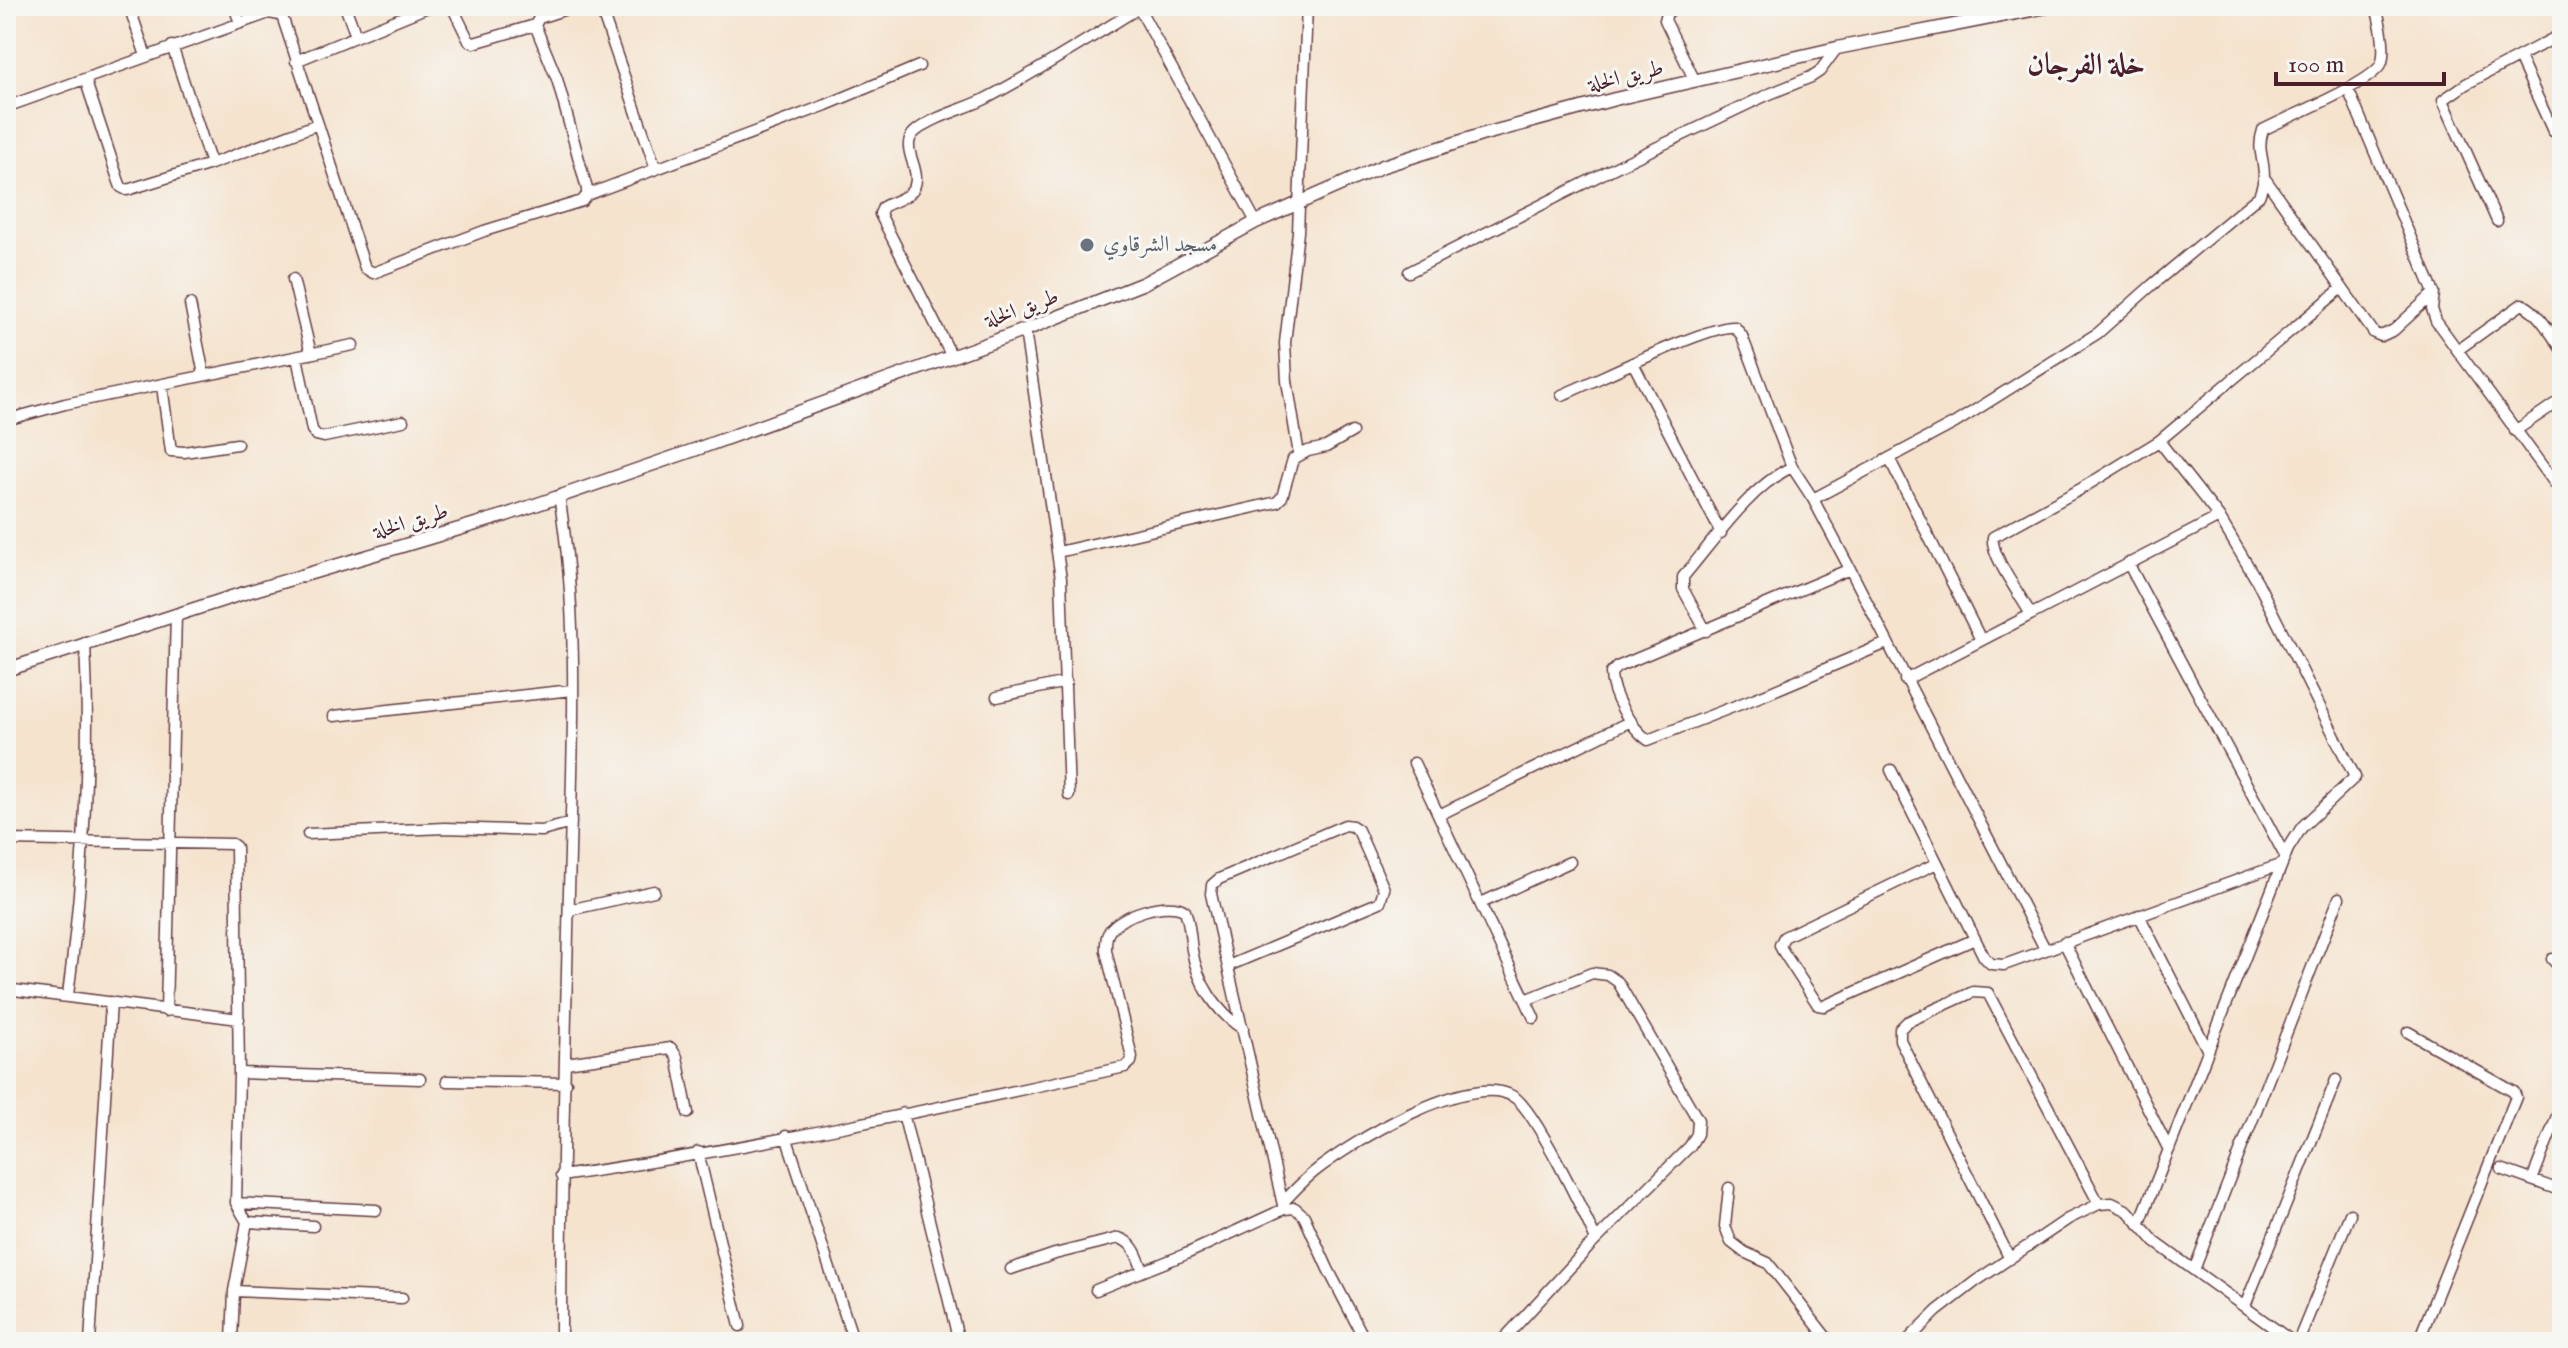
<svg xmlns="http://www.w3.org/2000/svg" width="2568" height="1348" font-family="'IM FELL English',Amiri,serif">
	<rect width="100%" height="100%" fill="#f6f6f2"/>
	<filter id="ink" filterUnits="userSpaceOnUse"><feTurbulence type="fractalNoise" baseFrequency=".0125" numOctaves="2"/><feDisplacementMap in="SourceGraphic" scale="16" xChannelSelector="R" yChannelSelector="G"/><feConvolveMatrix kernelMatrix="1 2 1 2 8 2 1 2 1" color-interpolation-filters="sRGB"/></filter>
	<filter id="wash" filterUnits="userSpaceOnUse"><feTurbulence type="fractalNoise" baseFrequency=".006" numOctaves="4" result="noise"/><feDisplacementMap in="SourceGraphic" scale="32" xChannelSelector="R" yChannelSelector="G"/><feGaussianBlur stdDeviation="1.8" result="paint"/><feColorMatrix in="noise" values="0 0 0 0 0 0 0 0 0 0 0 0 0 0 0 0 0 1.4 0 .05"/><feComposite in="paint" operator="in"/></filter>
	<g filter="url(#wash)">
		<rect width="100%" height="100%" fill="#f5e3ce"/>
	</g>
	<g filter="url(#ink)">
		<g fill="none" stroke-linecap="round" stroke-linejoin="round">
			<defs>
				<path id="minor" d="M 129,6 L 146,56
					M 234,6 L 240,23
					M 345,6 L 356,36
					M 452,6 L 469,41 L 474,43 L 535,25
					M 600,6 L 656,169
					M 1678,6 L 1667,13 L 1665,20 L 1695,81
					M 1139,8 L 1256,222
					M 172,46 L 211,164
					M 2519,57 L 2553,131 L 2562,136
					M 296,61 L 430,6
					M 2348,89 L 2434,293 L 2432,309 L 2436,321 L 2562,493
					M 6,107 L 269,13 L 280,15 L 283,19 L 318,124 L 211,164 L 127,190 L 121,187 L 118,179 L 85,79
					M 318,124 L 365,268 L 373,273 L 484,231 L 582,201 L 587,195 L 587,189 L 557,79 L 535,25 L 539,18 L 575,6
					M 2266,180 L 2374,333 L 2381,336 L 2394,330 L 2434,293
					M 587,195 L 826,105 L 919,66
					M 2497,221 L 2443,100 L 2466,84 L 2562,34
					M 1409,272 L 1622,164 L 1767,95 L 1811,77 L 1820,71 L 1837,48
					M 293,279 L 311,354
					M 190,304 L 204,375
					M 1025,330 L 1061,579 L 1069,795
					M 2459,349 L 2522,304 C 2539,312 2551,334 2562,350
					M 951,355 L 880,214 L 883,207 C 891,202 904,199 910,193 C 929,174 895,147 916,131 C 935,116 962,110 983,100 C 1037,72 1090,38 1142,6
					M 297,357 L 312,430 L 316,435 L 324,437 L 403,421
					M 1634,365 L 1721,533
					M 162,386 L 171,451 L 184,452 L 237,444
					M 1562,395 C 1594,382 1709,324 1735,327 L 1742,336 L 1792,467
					M 6,420 L 65,404 L 353,345
					M 2515,431 L 2562,399
					M 2159,441 L 2342,288
					M 1299,455 L 1287,381 L 1285,343 L 1298,232 L 1307,6
					M 1889,458 L 1981,640
					M 559,496 C 579,613 573,735 570,852 C 566,1016 561,1179 561,1342
					M 1813,499 L 1955,423 L 2098,333 L 2152,285 L 2259,196 C 2272,165 2254,157 2263,130 C 2285,118 2376,82 2382,62 C 2386,45 2380,22 2376,6
					M 1058,552 L 1277,502 L 1282,497 L 1293,459 L 1308,451 L 1326,447 L 1352,432
					M 2128,563 L 2285,856
					M 1850,569 L 1617,667 L 1611,673 C 1611,695 1631,728 1648,740 L 1761,696 L 1887,643
					M 2030,613 C 2021,596 1990,555 1993,537 L 2079,490 L 2159,441 L 2219,517 L 2257,581 L 2355,777 L 2302,827 L 2288,849 L 2139,1225
					M 1706,631 L 1683,589 L 1683,577 C 1713,542 1750,486 1792,467 L 1813,499 L 1850,569 L 2045,949
					M 1905,680 L 2219,517
					M 997,697 L 1066,682
					M 334,716 L 572,690
					M 1414,763 L 1534,1018
					M 1891,770 L 1984,957 L 1991,964 L 2004,965 L 2282,864
					M 1439,815 L 1631,721
					M 308,834 L 445,828 L 542,831 L 571,823
					M 6,840 L 232,844 L 236,847 L 239,1073 L 236,1203 L 247,1222 L 234,1291 L 232,1342
					M 1937,863 L 1784,937 L 1780,945 L 1782,950 L 1818,1005 L 1824,1006 L 1975,939
					M 1481,903 L 1570,862
					M 569,910 L 654,891
					M 2139,915 L 2207,1049
					M 2064,942 L 2169,1150
					M 2552,959 L 2562,970
					M 1228,966 L 1380,902 L 1384,889 L 1358,830 L 1352,826 L 1345,825 L 1219,879 L 1212,885 L 1211,894 L 1284,1209
					M 6,989 L 239,1019
					M 68,995 C 83,879 91,761 85,643
					M 166,1011 L 176,614
					M 2408,1032 L 2514,1092 L 2516,1097 L 2418,1342
					M 566,1063 L 671,1048 L 677,1057 L 688,1113
					M 239,1073 L 420,1079
					M 447,1081 L 566,1083
					M 903,1113 L 959,1342
					M 786,1136 L 854,1342
					M 698,1152 L 740,1326
					M 2501,1169 L 2562,1191
					M 561,1176 C 750,1149 938,1108 1125,1067 L 1131,1062 L 1132,1057 L 1106,951 C 1106,945 1105,938 1109,932 C 1118,915 1169,899 1185,911 C 1190,923 1190,937 1192,950 C 1197,982 1216,1012 1243,1029
					M 2532,1180 L 2562,1103
					M 1729,1188 L 1725,1226 L 1731,1242 L 1744,1252 L 1768,1263 L 1830,1342
					M 1283,1202 C 1293,1192 1303,1181 1314,1172 C 1349,1144 1470,1069 1514,1097 C 1535,1110 1584,1213 1596,1240
					M 236,1203 L 376,1210
					M 247,1222 L 313,1226
					M 2010,1259 L 1900,1040 L 1900,1029 L 1907,1022 L 1973,992 L 1988,993 L 2099,1204
					M 1011,1269 L 1055,1254 L 1119,1238 C 1134,1242 1138,1258 1143,1271
					M 2194,1270 L 2339,898
					M 1096,1290 L 1186,1254 L 1284,1209 L 1295,1208 L 1304,1216 L 1328,1269 L 1366,1342
					M 234,1291 L 402,1298
					M 2245,1306 L 2336,1080
					M 90,1342 L 111,1002
					M 1501,1342 L 1588,1248 L 1690,1146 L 1697,1134 L 1698,1120 L 1618,982 L 1608,975 L 1592,973 L 1526,1000
					M 1906,1342 L 1937,1311 L 1976,1281 L 2068,1219 L 2099,1204 L 2112,1203 L 2128,1211 L 2155,1242 L 2293,1342
					M 2298,1342 L 2350,1214"/>
				<path id="tertiary" d="M 6,670 L 244,593 L 506,515 L 697,449 L 1025,330 L 1144,283 L 1256,222 L 1383,166 L 1481,135 L 1615,99 L 1837,48 L 2052,6"/>
			</defs>
			<use href="#minor" stroke="#643c43" stroke-width="13"/>
			<use href="#tertiary" stroke="#643c43" stroke-width="15"/>
			<use href="#minor" stroke="#fff" stroke-width="10"/>
			<use href="#tertiary" stroke="#fff" stroke-width="12"/>
		</g>
	</g>
	<circle fill="#6b7280" stroke="#f6f6f2" stroke-width="3" cx="1087" cy="245" r="8"/>
	<g text-anchor="middle" dominant-baseline="central" stroke-width="6" stroke-linejoin="round" paint-order="stroke">
		<g font-size="22" fill="#4a1f2b" stroke="#f6f6f2">
			<text transform="translate(1626 77) rotate(-14)">طريق الخلة</text>
			<text transform="translate(1022 309) rotate(-20)">طريق الخلة</text>
			<text transform="translate(411 522) rotate(-17)">طريق الخلة</text>
		</g>
		<g font-size="22" fill="#5b616d" stroke="#f6f6f2" text-anchor="start">
			<text x="1103" y="245">مسجد الشرقاوي</text>
		</g>
		<g font-size="30" font-weight="bold" fill="#4a1f2b" stroke="#f6f6f2">
			<text x="2086" y="66">خلة الفرجان</text>
		</g>
	</g>
	<rect width="2568" height="1348" fill="none" stroke="#f6f6f2" stroke-width="32"/>
	<path d="M2276 72v12h168v-12" fill="none" stroke="#4a1f2b" stroke-width="4"/>
	<text x="2288" y="72" font-size="24" fill="#4a1f2b" stroke="#f6f6f2" stroke-width="6" paint-order="stroke">100 m</text>
</svg>
